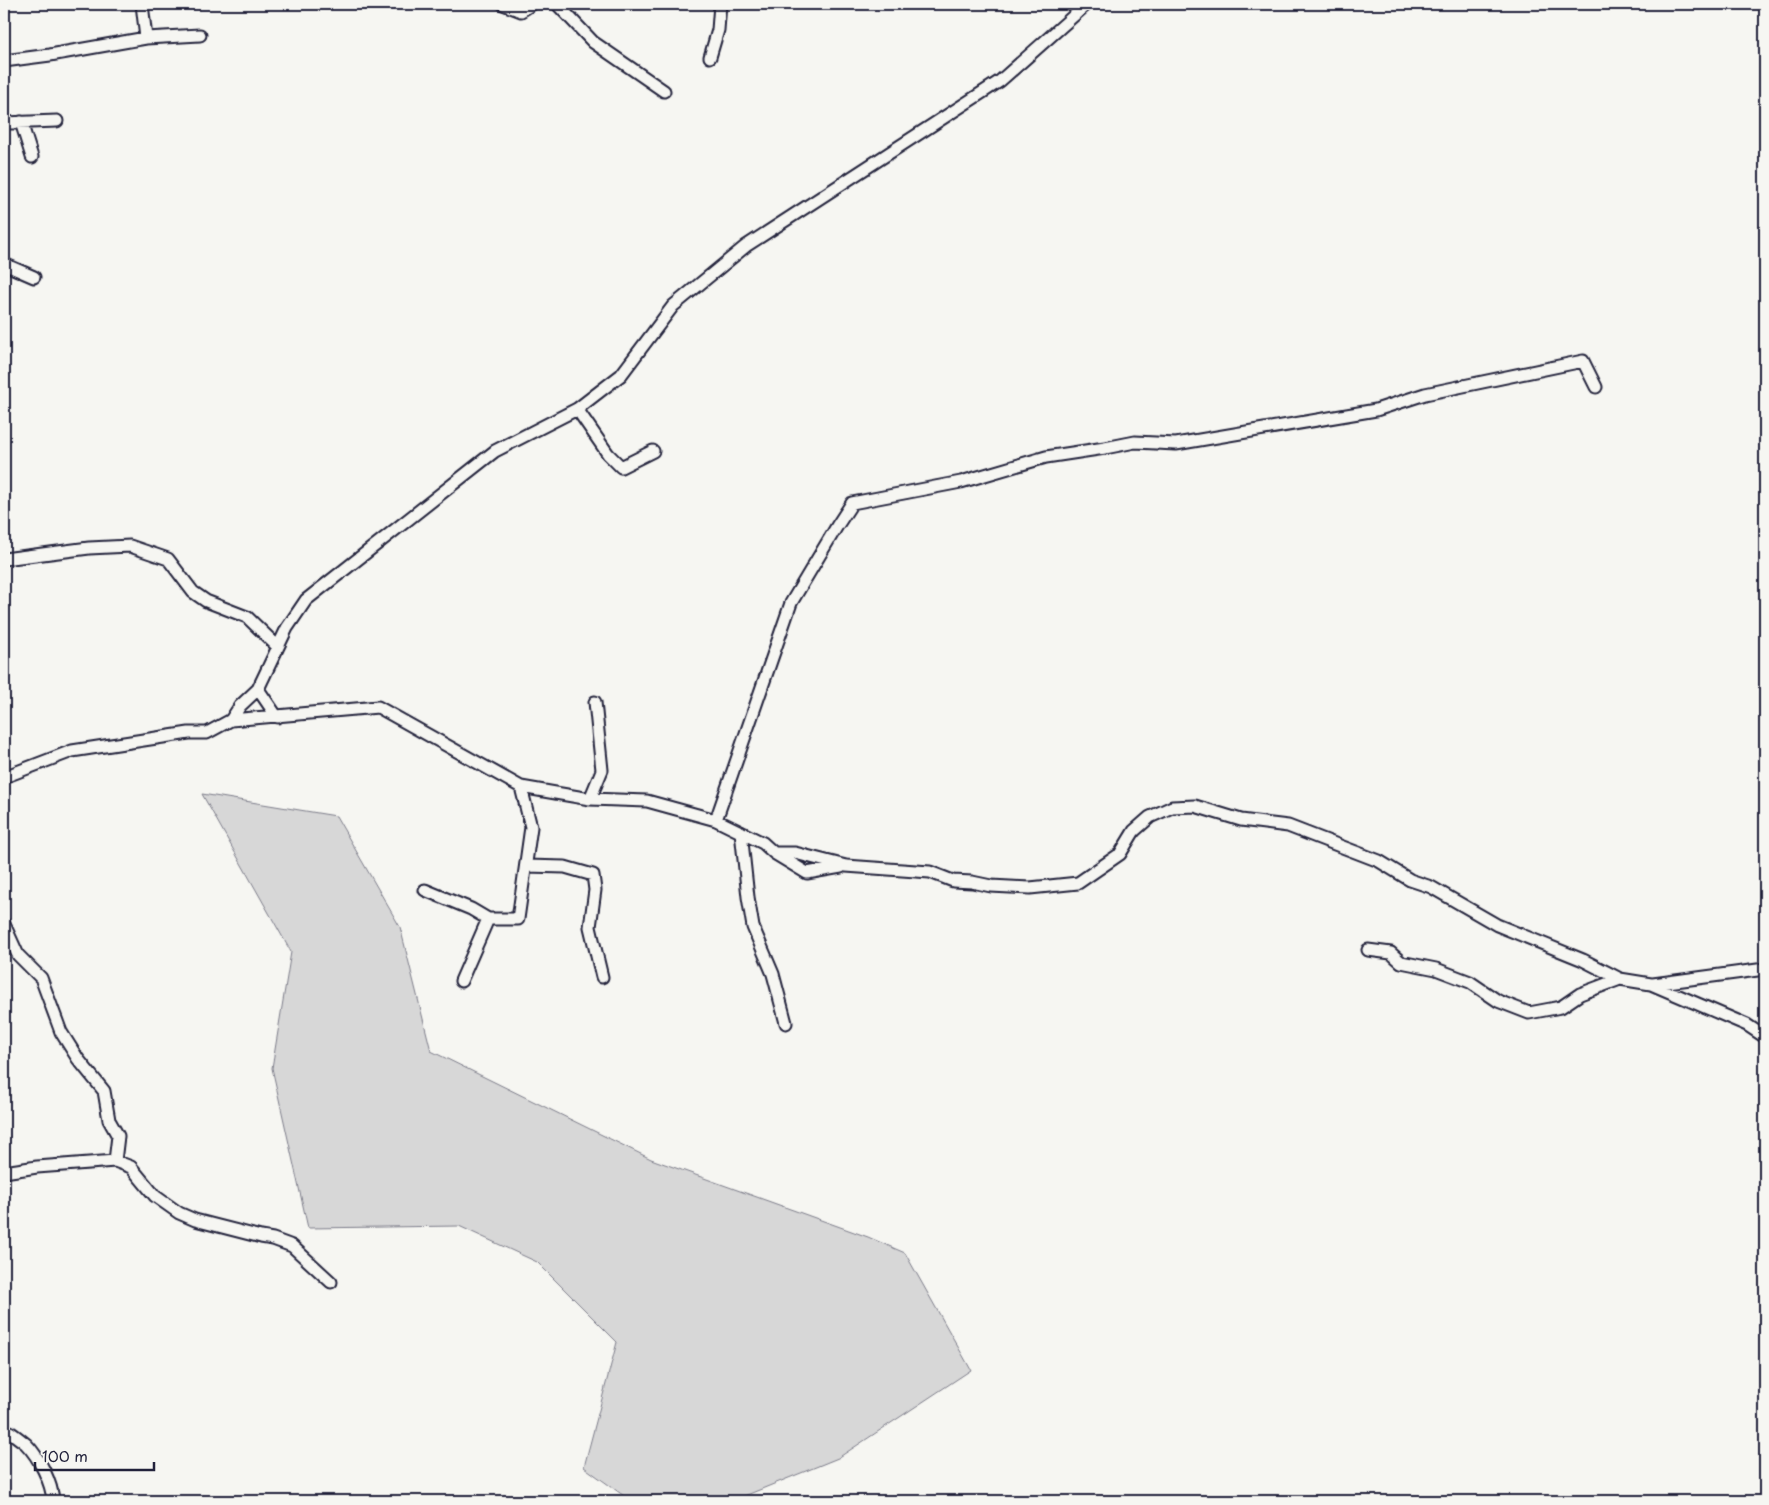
<svg xmlns="http://www.w3.org/2000/svg" width="1769" height="1505" font-family="'Playpen Sans',sans-serif">
	<rect width="100%" height="100%" fill="#f6f6f2"/>
	<filter id="ink" filterUnits="userSpaceOnUse"><feTurbulence type="fractalNoise" baseFrequency=".02" numOctaves="2"/><feDisplacementMap in="SourceGraphic" scale="10" xChannelSelector="R" yChannelSelector="G"/><feConvolveMatrix kernelMatrix="1 2 1 2 8 2 1 2 1" color-interpolation-filters="sRGB"/></filter>
	<g filter="url(#ink)">
		<path fill="#d7d7d7" stroke="#7c7c89" d="M 202,794 L 336,816 L 400,927 L 431,1051 L 651,1159 L 868,1237 L 905,1253 L 971,1370 L 838,1458 L 732,1501 L 631,1501 L 584,1467 L 617,1342 L 537,1262 L 459,1226 L 308,1228 L 272,1068 L 291,952 Z"/>
		<g fill="none" stroke-linecap="round" stroke-linejoin="round">
			<defs>
				<path id="minor" d="M 142,4 L 146,38
					M 503,4 L 521,11 L 532,4
					M 557,4 L 593,42 L 664,91
					M 710,57 L 718,30 L 720,4
					M 4,61 L 50,55 L 146,38 L 200,35
					M 21,122 L 32,157
					M 4,123 L 57,121
					M 4,264 L 34,277
					M 577,409 L 608,454 L 621,467 L 653,451
					M 4,559 L 89,548 L 130,546 L 168,559 L 193,592 L 206,601 L 247,617 L 278,647
					M 258,689 L 275,714 L 278,717
					M 231,720 L 378,707 L 521,787 L 590,799 L 647,801 L 716,820 L 763,843 L 774,853 L 795,853 L 846,866 L 930,872 L 953,881 L 972,882 L 991,886 L 1030,888 L 1078,883 L 1120,854 L 1134,831 L 1150,817 L 1172,807 L 1195,806 L 1241,820 L 1288,826 L 1379,861 L 1410,880 L 1431,887 L 1497,925 L 1583,960 L 1620,979 L 1651,984 L 1747,1025 L 1765,1037
					M 4,777 L 72,751 L 189,733 L 207,733 L 231,720 L 240,706 L 258,689 L 287,628 L 306,600 L 495,451 L 577,409 L 621,375 L 673,306 L 746,246 L 1000,81 L 1087,4
					M 590,799 L 602,770 L 595,702
					M 716,820 L 791,603 L 837,526 L 852,503 L 961,482 L 1046,457 L 1105,448 L 1135,442 L 1176,444 L 1376,410 L 1425,394 L 1583,361 L 1596,387
					M 741,832 L 748,897 L 753,927 L 773,974 L 786,1023
					M 774,853 L 807,873 L 841,867
					M 526,866 L 565,867 L 593,875 L 595,890 L 590,927 L 602,977
					M 425,890 L 471,909 L 488,919 L 518,919 L 531,827 L 521,787
					M 4,924 L 18,955 L 41,978 L 61,1032 L 78,1059 L 104,1091 L 109,1120 L 118,1136 L 115,1161
					M 1368,950 L 1391,953 L 1401,962 L 1436,969 L 1470,982 L 1498,1001 L 1529,1013 L 1561,1007 L 1580,994 L 1620,979
					M 461,981 L 488,919
					M 1653,984 L 1765,969
					M 4,1172 L 37,1167 L 115,1161 L 131,1167 L 155,1196 L 179,1213 L 195,1220 L 261,1237 L 273,1239 L 292,1246 L 331,1282
					M 4,1433 L 10,1432 C 16,1436 21,1440 26,1444 C 39,1457 52,1483 53,1501"/>
			</defs>
			<use href="#minor" stroke="#22223b" stroke-width="15"/>
			<use href="#minor" stroke="#f6f6f2" stroke-width="11"/>
		</g>
	</g>
	<rect width="1769" height="1505" fill="none" stroke="#f6f6f2" stroke-width="20"/>
	<rect x="10" y="10" width="1749" height="1485" fill="none" stroke="#22223b" stroke-width="2" filter="url(#ink)"/>
	<path d="M35 1462v8h119v-8" fill="none" stroke="#22223b" stroke-width="2.5"/>
	<text x="42" y="1462" font-size="15" fill="#22223b" stroke="#f6f6f2" stroke-width="4" paint-order="stroke">100 m</text>
</svg>
